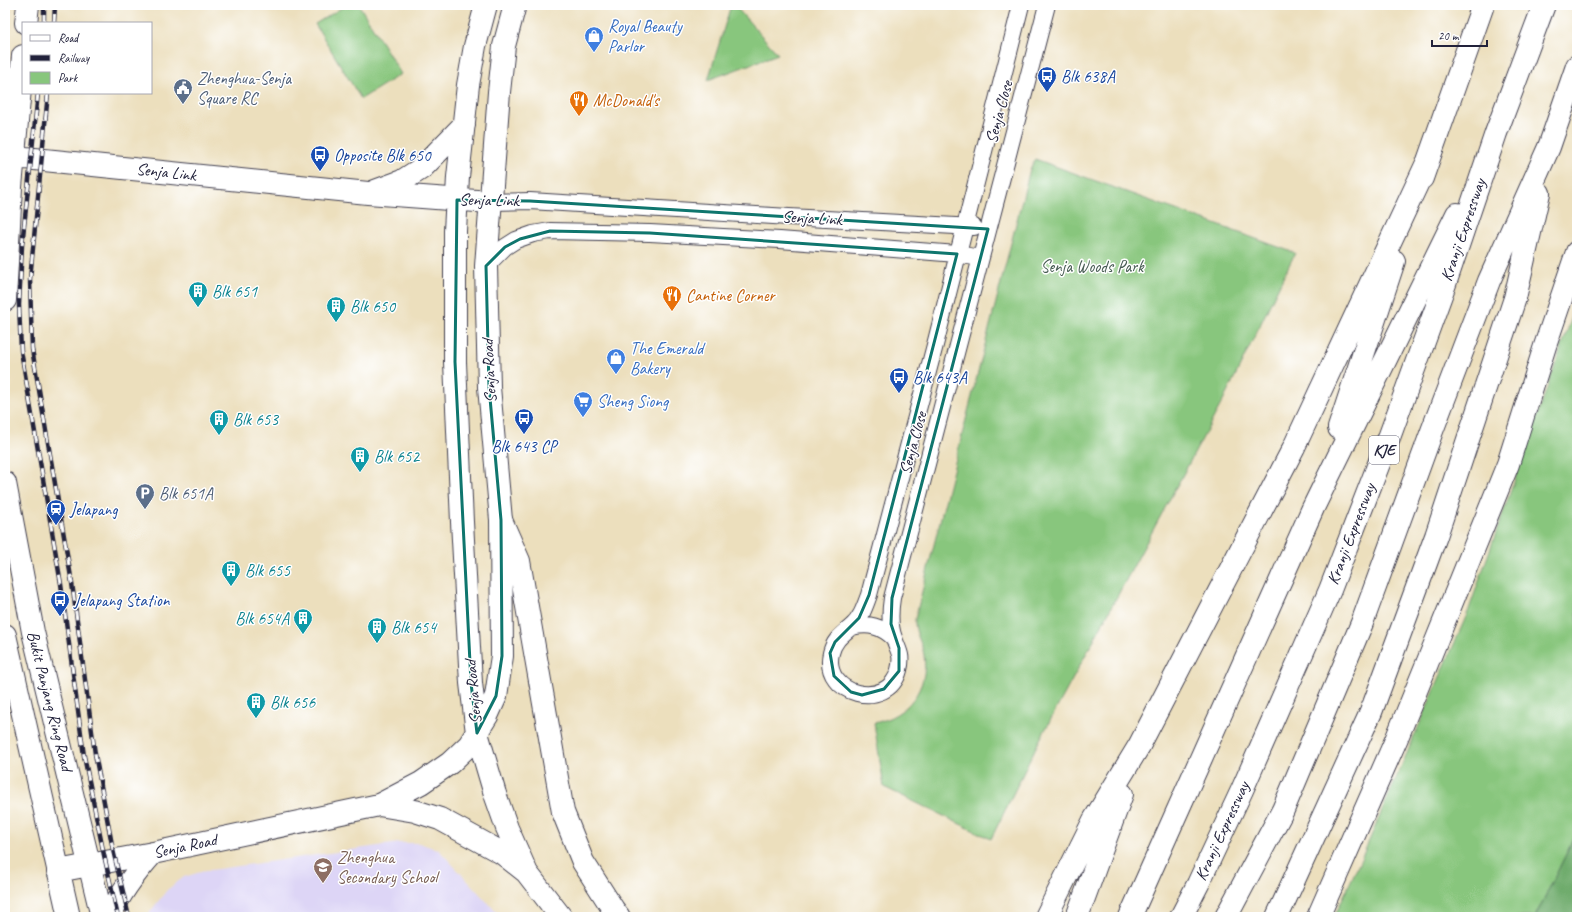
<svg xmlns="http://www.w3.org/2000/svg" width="1582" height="922" font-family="Caveat,sans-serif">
	<rect width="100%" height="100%" fill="#fff"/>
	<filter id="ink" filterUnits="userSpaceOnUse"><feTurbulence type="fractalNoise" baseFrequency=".025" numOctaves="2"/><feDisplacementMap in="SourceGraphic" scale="8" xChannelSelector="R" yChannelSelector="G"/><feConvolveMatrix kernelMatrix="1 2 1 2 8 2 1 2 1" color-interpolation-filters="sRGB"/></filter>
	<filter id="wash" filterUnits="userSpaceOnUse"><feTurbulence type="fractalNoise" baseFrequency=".012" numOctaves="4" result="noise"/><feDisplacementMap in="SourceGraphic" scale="16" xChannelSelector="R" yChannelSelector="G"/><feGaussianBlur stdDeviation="0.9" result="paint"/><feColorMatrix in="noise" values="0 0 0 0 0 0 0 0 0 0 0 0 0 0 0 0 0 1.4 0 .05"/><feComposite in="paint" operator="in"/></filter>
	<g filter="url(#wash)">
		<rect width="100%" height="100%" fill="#ecdfbd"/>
		<path fill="#ddd5f6" d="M 399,843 L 419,843 L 439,850 L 501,917 L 149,917 L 150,912 L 167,890 L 184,877 L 204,871 Z"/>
		<path fill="#88c67d" stroke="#55745c" d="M 346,5 L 359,5 L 401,74 L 361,99 L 315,24 Z
			M 731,5 L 734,5 L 778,54 L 708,80 Z
			M 1035,159 L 1295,253 L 1227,393 L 1038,743 L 991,839 L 884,787 L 874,723 C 907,716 929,689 924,655 C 922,642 914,633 915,619 L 1030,169 Z
			M 1577,303 L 1577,832 L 1535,917 L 1334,917 L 1362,857 L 1468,612 Z"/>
		<path fill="#6eab6c" stroke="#486654" d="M 1577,832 L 1577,917 L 1535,917 Z"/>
	</g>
	<g filter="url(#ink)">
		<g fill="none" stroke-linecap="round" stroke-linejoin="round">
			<defs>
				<path id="street" d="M 1021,5 L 935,345 L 869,595 C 865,606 861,619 851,627 C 842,635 834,640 831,653 C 821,695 888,712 899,670 C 903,654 898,651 894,638 C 889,625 890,611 892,598 L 1047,5
					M 490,202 L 530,201 L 789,217 L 974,227
					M 486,266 L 505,247 L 516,240 L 533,234 L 550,231 L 650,233 L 780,240 L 957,254 L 980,258
					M 852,627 C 869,623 881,626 894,638"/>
				<path id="secondary" d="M 26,23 L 28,5
					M 5,156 L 368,193 L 490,202
					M 375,191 L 402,181 L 422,168 L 464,125
					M 5,300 L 11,187 L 23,56
					M 5,483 L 33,632 L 102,917
					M 5,635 L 69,917
					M 477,733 L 471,683 L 462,522 L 455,362 L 455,231 L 458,177 L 468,85 L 475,46 L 486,5
					M 58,871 L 153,853 L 379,805 L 421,783 L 450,763 L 469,745 L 487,716 L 496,696 L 502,656 L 501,520 L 489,387 L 486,266 L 499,92 L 504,46 L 515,5
					M 109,917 C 120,893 135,873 153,853"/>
				<path id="highway" d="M 1422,178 L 1483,5
					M 1339,428 L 1394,261
					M 501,520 L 519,561 L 563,812 L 583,862 L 613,909 L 619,917
					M 477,733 L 495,794 L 507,828 L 527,873 L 561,917
					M 379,805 L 415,811 L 440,819 L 502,853 L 525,871
					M 1046,917 L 1094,820 L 1139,746 L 1294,447 L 1427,163
					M 1077,917 L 1122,794
					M 1130,917 L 1313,508 L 1457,214
					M 1181,917 L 1198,884 L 1242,790 L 1330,590 L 1390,435 L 1445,284 L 1496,133 L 1544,5
					M 1226,917 L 1283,810 L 1362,623 L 1432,431 L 1489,281 L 1549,147 L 1577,66
					M 1277,917 L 1371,712 L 1436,536 L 1515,298 L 1539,193
					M 1318,917 L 1396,740 L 1508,464 L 1545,346 L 1577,252"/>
			</defs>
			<use href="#street" stroke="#403e4e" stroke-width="18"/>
			<use href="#secondary" stroke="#403e4e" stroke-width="24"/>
			<use href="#highway" stroke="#403e4e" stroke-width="24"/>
			<use href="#street" stroke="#fff" stroke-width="16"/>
			<use href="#secondary" stroke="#fff" stroke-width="22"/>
			<use href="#highway" stroke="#fff" stroke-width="22"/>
			<defs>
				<path id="rail" d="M 44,23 L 44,5
					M 54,23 L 55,5
					M 38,93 L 22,246 L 19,305 L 21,351 L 61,584 L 84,756 L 104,855 L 118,917
					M 48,93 L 30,279 L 32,349 L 72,583 L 95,754 L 113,850 L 129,917"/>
			</defs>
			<use href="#rail" stroke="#22223b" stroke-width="4.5"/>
			<use href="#rail" stroke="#fff" stroke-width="3" stroke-dasharray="9" stroke-linecap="butt"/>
		</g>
	</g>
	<path fill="none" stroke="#0f766e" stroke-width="3" stroke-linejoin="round" d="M 457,200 L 530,201 L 988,229 L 892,598 L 891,624 L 899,648 L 899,671 L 884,689 L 862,695 L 851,692 L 834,676 L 830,653 L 835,642 L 859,618 L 869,595 L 957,254 L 650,233 L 550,231 L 520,239 L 505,247 L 486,266 L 489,387 L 501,520 L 502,656 L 496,696 L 477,733 L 471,683 L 455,362 Z"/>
	<defs>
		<symbol id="shop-pin" viewBox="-11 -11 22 30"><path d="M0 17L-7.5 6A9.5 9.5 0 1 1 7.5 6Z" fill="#3f7fe0" stroke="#fff"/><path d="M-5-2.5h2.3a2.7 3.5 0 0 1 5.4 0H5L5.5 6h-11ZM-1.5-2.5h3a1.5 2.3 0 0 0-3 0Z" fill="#fff"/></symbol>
		<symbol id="bus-pin" viewBox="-11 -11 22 30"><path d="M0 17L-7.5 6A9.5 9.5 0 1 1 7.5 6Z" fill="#1a4fb4" stroke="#fff"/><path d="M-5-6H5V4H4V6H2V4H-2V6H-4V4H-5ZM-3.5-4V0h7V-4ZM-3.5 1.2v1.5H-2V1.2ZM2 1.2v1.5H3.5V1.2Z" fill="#fff"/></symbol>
		<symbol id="civic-pin" viewBox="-11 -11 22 30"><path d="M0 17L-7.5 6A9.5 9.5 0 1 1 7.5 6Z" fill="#5c6f8a" stroke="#fff"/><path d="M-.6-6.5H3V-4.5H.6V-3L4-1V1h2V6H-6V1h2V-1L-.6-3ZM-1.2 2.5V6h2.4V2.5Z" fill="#fff"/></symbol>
		<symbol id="restaurant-pin" viewBox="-11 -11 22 30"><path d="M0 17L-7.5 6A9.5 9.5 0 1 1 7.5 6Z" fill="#e8710a" stroke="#fff"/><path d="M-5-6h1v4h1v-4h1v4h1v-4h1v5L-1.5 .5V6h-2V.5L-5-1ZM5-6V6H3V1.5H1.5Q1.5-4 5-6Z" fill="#fff"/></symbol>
		<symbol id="building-pin" viewBox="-11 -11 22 30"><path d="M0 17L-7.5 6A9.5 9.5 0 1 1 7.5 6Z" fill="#0f9aa8" stroke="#fff"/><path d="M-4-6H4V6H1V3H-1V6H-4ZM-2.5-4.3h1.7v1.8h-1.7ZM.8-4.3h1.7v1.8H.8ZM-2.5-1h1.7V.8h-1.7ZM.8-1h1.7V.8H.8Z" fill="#fff"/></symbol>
		<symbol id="supermarket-pin" viewBox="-11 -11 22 30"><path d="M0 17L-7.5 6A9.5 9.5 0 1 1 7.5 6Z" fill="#3f7fe0" stroke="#fff"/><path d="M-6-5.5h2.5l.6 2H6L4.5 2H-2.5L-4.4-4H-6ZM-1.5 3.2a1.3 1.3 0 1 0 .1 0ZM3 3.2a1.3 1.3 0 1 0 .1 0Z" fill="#fff"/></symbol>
		<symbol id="parking-pin" viewBox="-11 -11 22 30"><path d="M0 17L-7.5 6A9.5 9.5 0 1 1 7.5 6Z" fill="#5c6f8a" stroke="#fff"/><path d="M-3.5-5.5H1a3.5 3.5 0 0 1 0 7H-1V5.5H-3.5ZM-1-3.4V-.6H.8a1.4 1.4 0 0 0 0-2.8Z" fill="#fff"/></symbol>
		<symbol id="station-pin" viewBox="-11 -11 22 30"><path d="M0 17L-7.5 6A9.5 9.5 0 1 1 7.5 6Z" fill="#1a4fb4" stroke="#fff"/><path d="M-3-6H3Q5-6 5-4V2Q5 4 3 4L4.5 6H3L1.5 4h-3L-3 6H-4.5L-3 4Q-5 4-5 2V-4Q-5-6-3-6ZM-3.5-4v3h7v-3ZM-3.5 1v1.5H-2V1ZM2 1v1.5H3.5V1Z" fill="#fff"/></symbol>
		<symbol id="school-pin" viewBox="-11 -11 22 30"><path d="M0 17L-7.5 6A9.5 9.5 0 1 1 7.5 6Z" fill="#8d6e63" stroke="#fff"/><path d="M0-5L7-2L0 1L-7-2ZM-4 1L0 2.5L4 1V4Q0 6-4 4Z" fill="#fff"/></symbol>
	</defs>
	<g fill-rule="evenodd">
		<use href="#shop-pin" x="583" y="25" width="22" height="30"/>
		<use href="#bus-pin" x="1036" y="65" width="22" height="30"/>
		<use href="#civic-pin" x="172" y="77" width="22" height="30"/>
		<use href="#restaurant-pin" x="568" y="89" width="22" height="30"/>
		<use href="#bus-pin" x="309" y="144" width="22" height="30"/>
		<use href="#building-pin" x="187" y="280" width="22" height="30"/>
		<use href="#restaurant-pin" x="661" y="284" width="22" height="30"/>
		<use href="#building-pin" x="325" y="295" width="22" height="30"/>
		<use href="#shop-pin" x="605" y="347" width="22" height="30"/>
		<use href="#bus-pin" x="888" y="366" width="22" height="30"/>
		<use href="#supermarket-pin" x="572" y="390" width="22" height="30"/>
		<use href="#bus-pin" x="513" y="407" width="22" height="30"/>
		<use href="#building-pin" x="208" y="408" width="22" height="30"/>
		<use href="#building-pin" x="349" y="445" width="22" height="30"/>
		<use href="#parking-pin" x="134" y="482" width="22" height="30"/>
		<use href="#station-pin" x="45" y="498" width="22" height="30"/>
		<use href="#building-pin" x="220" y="559" width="22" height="30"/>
		<use href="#bus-pin" x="49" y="589" width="22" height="30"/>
		<use href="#building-pin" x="292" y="607" width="22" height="30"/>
		<use href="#building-pin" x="366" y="616" width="22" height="30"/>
		<use href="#building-pin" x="245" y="691" width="22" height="30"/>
		<use href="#school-pin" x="312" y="856" width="22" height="30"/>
	</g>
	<g text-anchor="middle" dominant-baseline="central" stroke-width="3" stroke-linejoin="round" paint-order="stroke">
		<rect fill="#fff" stroke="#646476" stroke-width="1" x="1369" y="436" width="30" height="28" rx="3"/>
		<g font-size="16" font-weight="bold" fill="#22223b">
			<text x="1384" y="450">KJE</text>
		</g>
		<g font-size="17" fill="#366cbe" stroke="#fff" text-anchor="start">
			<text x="608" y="26">Royal Beauty<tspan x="608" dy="20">Parlor</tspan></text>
			<text x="630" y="348">The Emerald<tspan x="630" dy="20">Bakery</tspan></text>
			<text x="597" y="401">Sheng Siong</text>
		</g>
		<g font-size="17" fill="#164399" stroke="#fff" text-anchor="start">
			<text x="1061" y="76">Blk 638A</text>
			<text x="334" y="155">Opposite Blk 650</text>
			<text x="913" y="377">Blk 643A</text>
			<text x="524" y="446" text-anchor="middle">Blk 643 CP</text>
			<text x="70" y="509">Jelapang</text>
			<text x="74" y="600">Jelapang Station</text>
		</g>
		<g font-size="17" fill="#4e5e75" stroke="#fff" text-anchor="start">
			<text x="197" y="78">Zhenghua-Senja<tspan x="197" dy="20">Square RC</tspan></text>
			<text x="159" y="493">Blk 651A</text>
		</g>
		<g font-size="17" fill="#c56008" stroke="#fff" text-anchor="start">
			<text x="593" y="100">McDonald's</text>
			<text x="686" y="295">Cantine Corner</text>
		</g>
		<g font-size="17" fill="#22223b" stroke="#fff">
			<text transform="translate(999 112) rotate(-75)">Senja Close</text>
			<text transform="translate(166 172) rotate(6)">Senja Link</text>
			<text transform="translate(489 200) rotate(1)">Senja Link</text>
			<text transform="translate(812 218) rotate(3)">Senja Link</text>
			<text transform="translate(1463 230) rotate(-71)">Kranji Expressway</text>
			<text transform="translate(489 371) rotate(-93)">Senja Road</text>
			<text transform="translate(913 443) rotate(-75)">Senja Close</text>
			<text transform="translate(1351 534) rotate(-69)">Kranji Expressway</text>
			<text transform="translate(473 692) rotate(-95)">Senja Road</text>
			<text transform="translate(50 701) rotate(76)">Bukit Panjang Ring Road</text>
			<text transform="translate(1222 831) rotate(-65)">Kranji Expressway</text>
			<text transform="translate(185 846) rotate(-12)">Senja Road</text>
		</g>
		<g font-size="17" fill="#465b52" stroke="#fff">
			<text x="1092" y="266">Senja Woods Park</text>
		</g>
		<g font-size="17" fill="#0d838f" stroke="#fff" text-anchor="start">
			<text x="212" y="291">Blk 651</text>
			<text x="350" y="306">Blk 650</text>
			<text x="233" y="419">Blk 653</text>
			<text x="374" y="456">Blk 652</text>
			<text x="245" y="570">Blk 655</text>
			<text x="289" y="618" text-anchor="end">Blk 654A</text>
			<text x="391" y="627">Blk 654</text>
			<text x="270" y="702">Blk 656</text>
		</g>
		<g font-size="17" fill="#785e54" stroke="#fff" text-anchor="start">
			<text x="337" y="857">Zhenghua<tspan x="337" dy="20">Secondary School</tspan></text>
		</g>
	</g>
	<rect width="1582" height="922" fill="none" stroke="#fff" stroke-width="20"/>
	<rect x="22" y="22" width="130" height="72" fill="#ffffff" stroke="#a7a7b1"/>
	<rect x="30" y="35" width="20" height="6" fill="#ffffff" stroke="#a7a7b1"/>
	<text x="58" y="42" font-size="12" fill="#22223b">Road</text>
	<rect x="30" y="55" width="20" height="6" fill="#22223b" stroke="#a7a7b1"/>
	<text x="58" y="62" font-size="12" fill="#22223b">Railway</text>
	<rect x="30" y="72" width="20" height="12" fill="#88c67d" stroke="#a7a7b1"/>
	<text x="58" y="82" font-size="12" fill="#22223b">Park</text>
	<path d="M1432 40v6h55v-6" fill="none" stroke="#22223b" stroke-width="2"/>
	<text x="1438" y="40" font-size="12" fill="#22223b" stroke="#ffffff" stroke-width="3" paint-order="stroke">20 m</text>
</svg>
